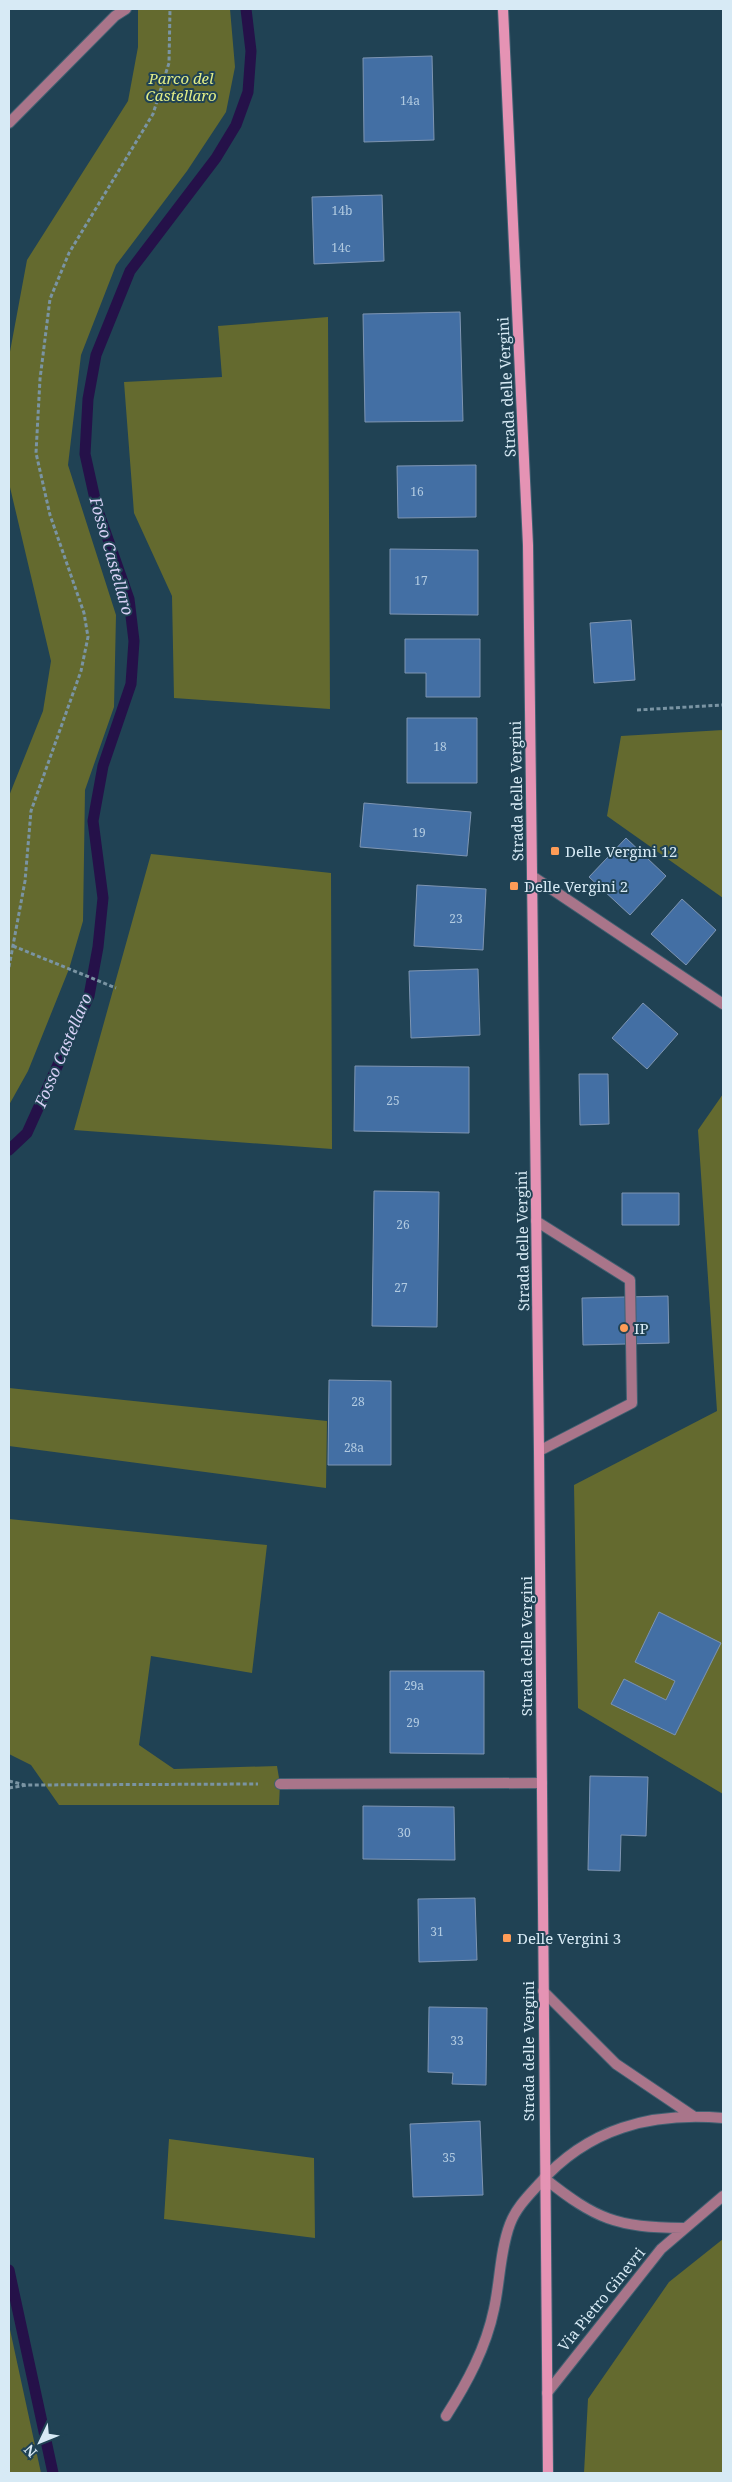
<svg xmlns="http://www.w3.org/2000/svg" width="732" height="2482" font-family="'Noto Serif',serif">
	<rect width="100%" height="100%" fill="#204254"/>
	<path fill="#646a2f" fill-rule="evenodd" d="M 138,9 L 230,9 L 235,67 L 226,112 L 187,171 L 116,265 L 81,355 L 68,465 L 116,615 L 114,707 L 85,790 L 83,921 L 69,969 L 28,1071 L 9,1105 L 9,796 L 43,711 L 51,661 L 9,483 L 9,357 L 27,260 L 128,101 L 138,47 Z
		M 328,317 L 330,709 L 174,698 L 172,596 L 134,513 L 124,382 L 222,377 L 218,326 Z
		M 723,730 L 723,898 L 607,816 L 621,736 Z
		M 151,854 L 331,873 L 332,1149 L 74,1130 Z
		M 723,1094 L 723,1794 L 578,1708 L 574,1485 L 717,1411 L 698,1130 ZM 659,1612 L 720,1643 L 675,1735 L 611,1704 L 624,1679 L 666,1700 L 675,1681 L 635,1662 Z
		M 9,1388 L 327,1421 L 326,1488 L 9,1446 Z
		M 9,1519 L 267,1545 L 252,1673 L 151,1656 L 139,1745 L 174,1769 L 277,1766 L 280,1784 L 279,1805 L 59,1805 L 31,1765 L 9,1754 Z
		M 169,2139 L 314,2158 L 315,2238 L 164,2219 Z
		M 723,2239 L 723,2473 L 584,2473 L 588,2399 L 669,2282 Z
		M 9,2325 L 41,2473 L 9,2473 Z"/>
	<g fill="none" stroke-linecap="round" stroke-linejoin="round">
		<path stroke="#251149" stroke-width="11" d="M 9,1150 L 27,1133 L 89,996 L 98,947 L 103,898 L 93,821 L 103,766 L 131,684 L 134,641 L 129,599 L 97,508 L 85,454 L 88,399 L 96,355 L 130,271 L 216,158 L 236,125 L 248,92 L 251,51 L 246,9
			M 9,2270 L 53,2473"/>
	</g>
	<path fill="#436fa4" stroke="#7e95b2" d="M 432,56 L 434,140 L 364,142 L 363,58 Z
		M 382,195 L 384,261 L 314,264 L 312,197 Z
		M 460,312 L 463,421 L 365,422 L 363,314 Z
		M 476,465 L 476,517 L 398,518 L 397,466 Z
		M 390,549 L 478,550 L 478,615 L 390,614 Z
		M 631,620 L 635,680 L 594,683 L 590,623 Z
		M 405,639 L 480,639 L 480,697 L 426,697 L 426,673 L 405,673 Z
		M 407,718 L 477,718 L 477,783 L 407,783 Z
		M 364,803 L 471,812 L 467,856 L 360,847 Z
		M 626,838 L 666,876 L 630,915 L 589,877 Z
		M 417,885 L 486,889 L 483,950 L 414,946 Z
		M 682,899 L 716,930 L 686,965 L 651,934 Z
		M 478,969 L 480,1035 L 411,1038 L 409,971 Z
		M 643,1003 L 678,1034 L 647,1069 L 612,1038 Z
		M 355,1066 L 469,1067 L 469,1133 L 354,1131 Z
		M 579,1074 L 608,1074 L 609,1124 L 580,1125 Z
		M 374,1191 L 439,1192 L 437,1327 L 372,1326 Z
		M 622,1193 L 679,1193 L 679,1225 L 622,1225 Z
		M 668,1296 L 669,1343 L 583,1345 L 582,1298 Z
		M 329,1380 L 391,1381 L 391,1465 L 328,1465 Z
		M 659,1612 L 721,1643 L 675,1735 L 611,1704 L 624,1679 L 666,1700 L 675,1681 L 635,1662 Z
		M 390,1671 L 484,1671 L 484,1754 L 390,1753 Z
		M 590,1776 L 648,1777 L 646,1836 L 621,1835 L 620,1871 L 588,1870 Z
		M 363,1806 L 454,1807 L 455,1860 L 363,1859 Z
		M 475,1898 L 477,1960 L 419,1962 L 418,1899 Z
		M 429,2007 L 487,2008 L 486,2085 L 452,2084 L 453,2073 L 428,2072 Z
		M 480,2121 L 483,2195 L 413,2197 L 410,2124 Z"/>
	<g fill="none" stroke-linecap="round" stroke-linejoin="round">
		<defs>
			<path id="service" d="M 9,123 L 115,16 L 126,9
				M 532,876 L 723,1004
				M 536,1221 L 630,1280 L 632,1403 L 539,1451
				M 280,1784 L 542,1783
				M 543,1991 L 616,2064 L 693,2116
				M 544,2178 C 597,2220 616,2227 683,2228
				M 547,2393 L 661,2249 L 723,2196
				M 446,2416 C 467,2383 486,2348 494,2309 C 500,2282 500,2250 510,2224 C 516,2208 528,2196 539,2184 C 588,2128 651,2112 723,2118"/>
			<path id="secondary" d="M 503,9 L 528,545 L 539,1451 L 548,2473"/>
		</defs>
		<use href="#service" stroke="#416071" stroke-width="12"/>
		<use href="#secondary" stroke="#416071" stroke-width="12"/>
		<path stroke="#7a94a3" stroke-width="3" stroke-dasharray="4 2.5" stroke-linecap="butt" d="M 637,710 L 723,705
			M 13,946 L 116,988
			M 9,967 L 25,881 L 31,811 L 81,671 L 88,637 L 84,613 L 50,515 L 36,453 L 40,379 L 50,299 L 69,253 L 153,114 L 169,63 L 170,9
			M 9,1781 L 25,1785
			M 9,1788 L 27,1785 L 258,1784"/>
		<use href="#service" stroke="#a9758a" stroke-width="10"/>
		<use href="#secondary" stroke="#e593b4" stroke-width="10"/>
	</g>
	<g fill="#fe9c57" stroke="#204254" stroke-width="2">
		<rect x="550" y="846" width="10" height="10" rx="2.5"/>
		<rect x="509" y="881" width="10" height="10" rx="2.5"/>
		<circle cx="624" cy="1328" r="5"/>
		<rect x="502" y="1933" width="10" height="10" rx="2.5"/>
	</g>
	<g text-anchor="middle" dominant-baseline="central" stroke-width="4" stroke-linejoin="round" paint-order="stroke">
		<g font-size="12" fill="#b2cbe1">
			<text x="410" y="100">14a</text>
			<text x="342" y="210">14b</text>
			<text x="341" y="247">14c</text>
			<text x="417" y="491">16</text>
			<text x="421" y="580">17</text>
			<text x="440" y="746">18</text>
			<text x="419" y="832">19</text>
			<text x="456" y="918">23</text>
			<text x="393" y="1100">25</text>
			<text x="403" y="1224">26</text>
			<text x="401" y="1287">27</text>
			<text x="358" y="1401">28</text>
			<text x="354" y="1447">28a</text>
			<text x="414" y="1685">29a</text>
			<text x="413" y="1722">29</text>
			<text x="404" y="1832">30</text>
			<text x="437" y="1931">31</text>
			<text x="457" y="2040">33</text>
			<text x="449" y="2157">35</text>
		</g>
		<g font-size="15" font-style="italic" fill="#e2ed86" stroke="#204254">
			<text x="181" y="78">Parco del<tspan x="181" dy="17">Castellaro</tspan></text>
		</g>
		<g font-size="15" fill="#d7eaf5" stroke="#204254">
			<text transform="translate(506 387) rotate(-93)">Strada delle Vergini</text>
			<text transform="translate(516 791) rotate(-91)">Strada delle Vergini</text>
			<text transform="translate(522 1241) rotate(-91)">Strada delle Vergini</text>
			<text transform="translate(526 1646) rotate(-90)">Strada delle Vergini</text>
			<text transform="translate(528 2051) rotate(-90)">Strada delle Vergini</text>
			<text transform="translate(601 2299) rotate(-51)">Via Pietro Ginevri</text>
		</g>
		<g font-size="15" fill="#d7eaf5" stroke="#204254" text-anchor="start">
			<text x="565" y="851">Delle Vergini 12</text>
			<text x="524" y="886">Delle Vergini 2</text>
			<text x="634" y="1328">IP</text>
			<text x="517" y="1938">Delle Vergini 3</text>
		</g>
		<g font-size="16" font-style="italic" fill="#d8d1f6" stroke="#204254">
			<text transform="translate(112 556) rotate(74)">Fosso Castellaro</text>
			<text transform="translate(63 1050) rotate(-67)">Fosso Castellaro</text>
		</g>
	</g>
	<rect width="732" height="2482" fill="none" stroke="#d7eaf5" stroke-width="20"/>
	<g transform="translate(40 2442) rotate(227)" stroke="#204254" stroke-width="4" paint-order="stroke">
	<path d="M0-4L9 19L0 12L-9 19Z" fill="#d7eaf5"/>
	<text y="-8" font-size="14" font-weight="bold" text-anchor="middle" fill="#d7eaf5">N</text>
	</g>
</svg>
